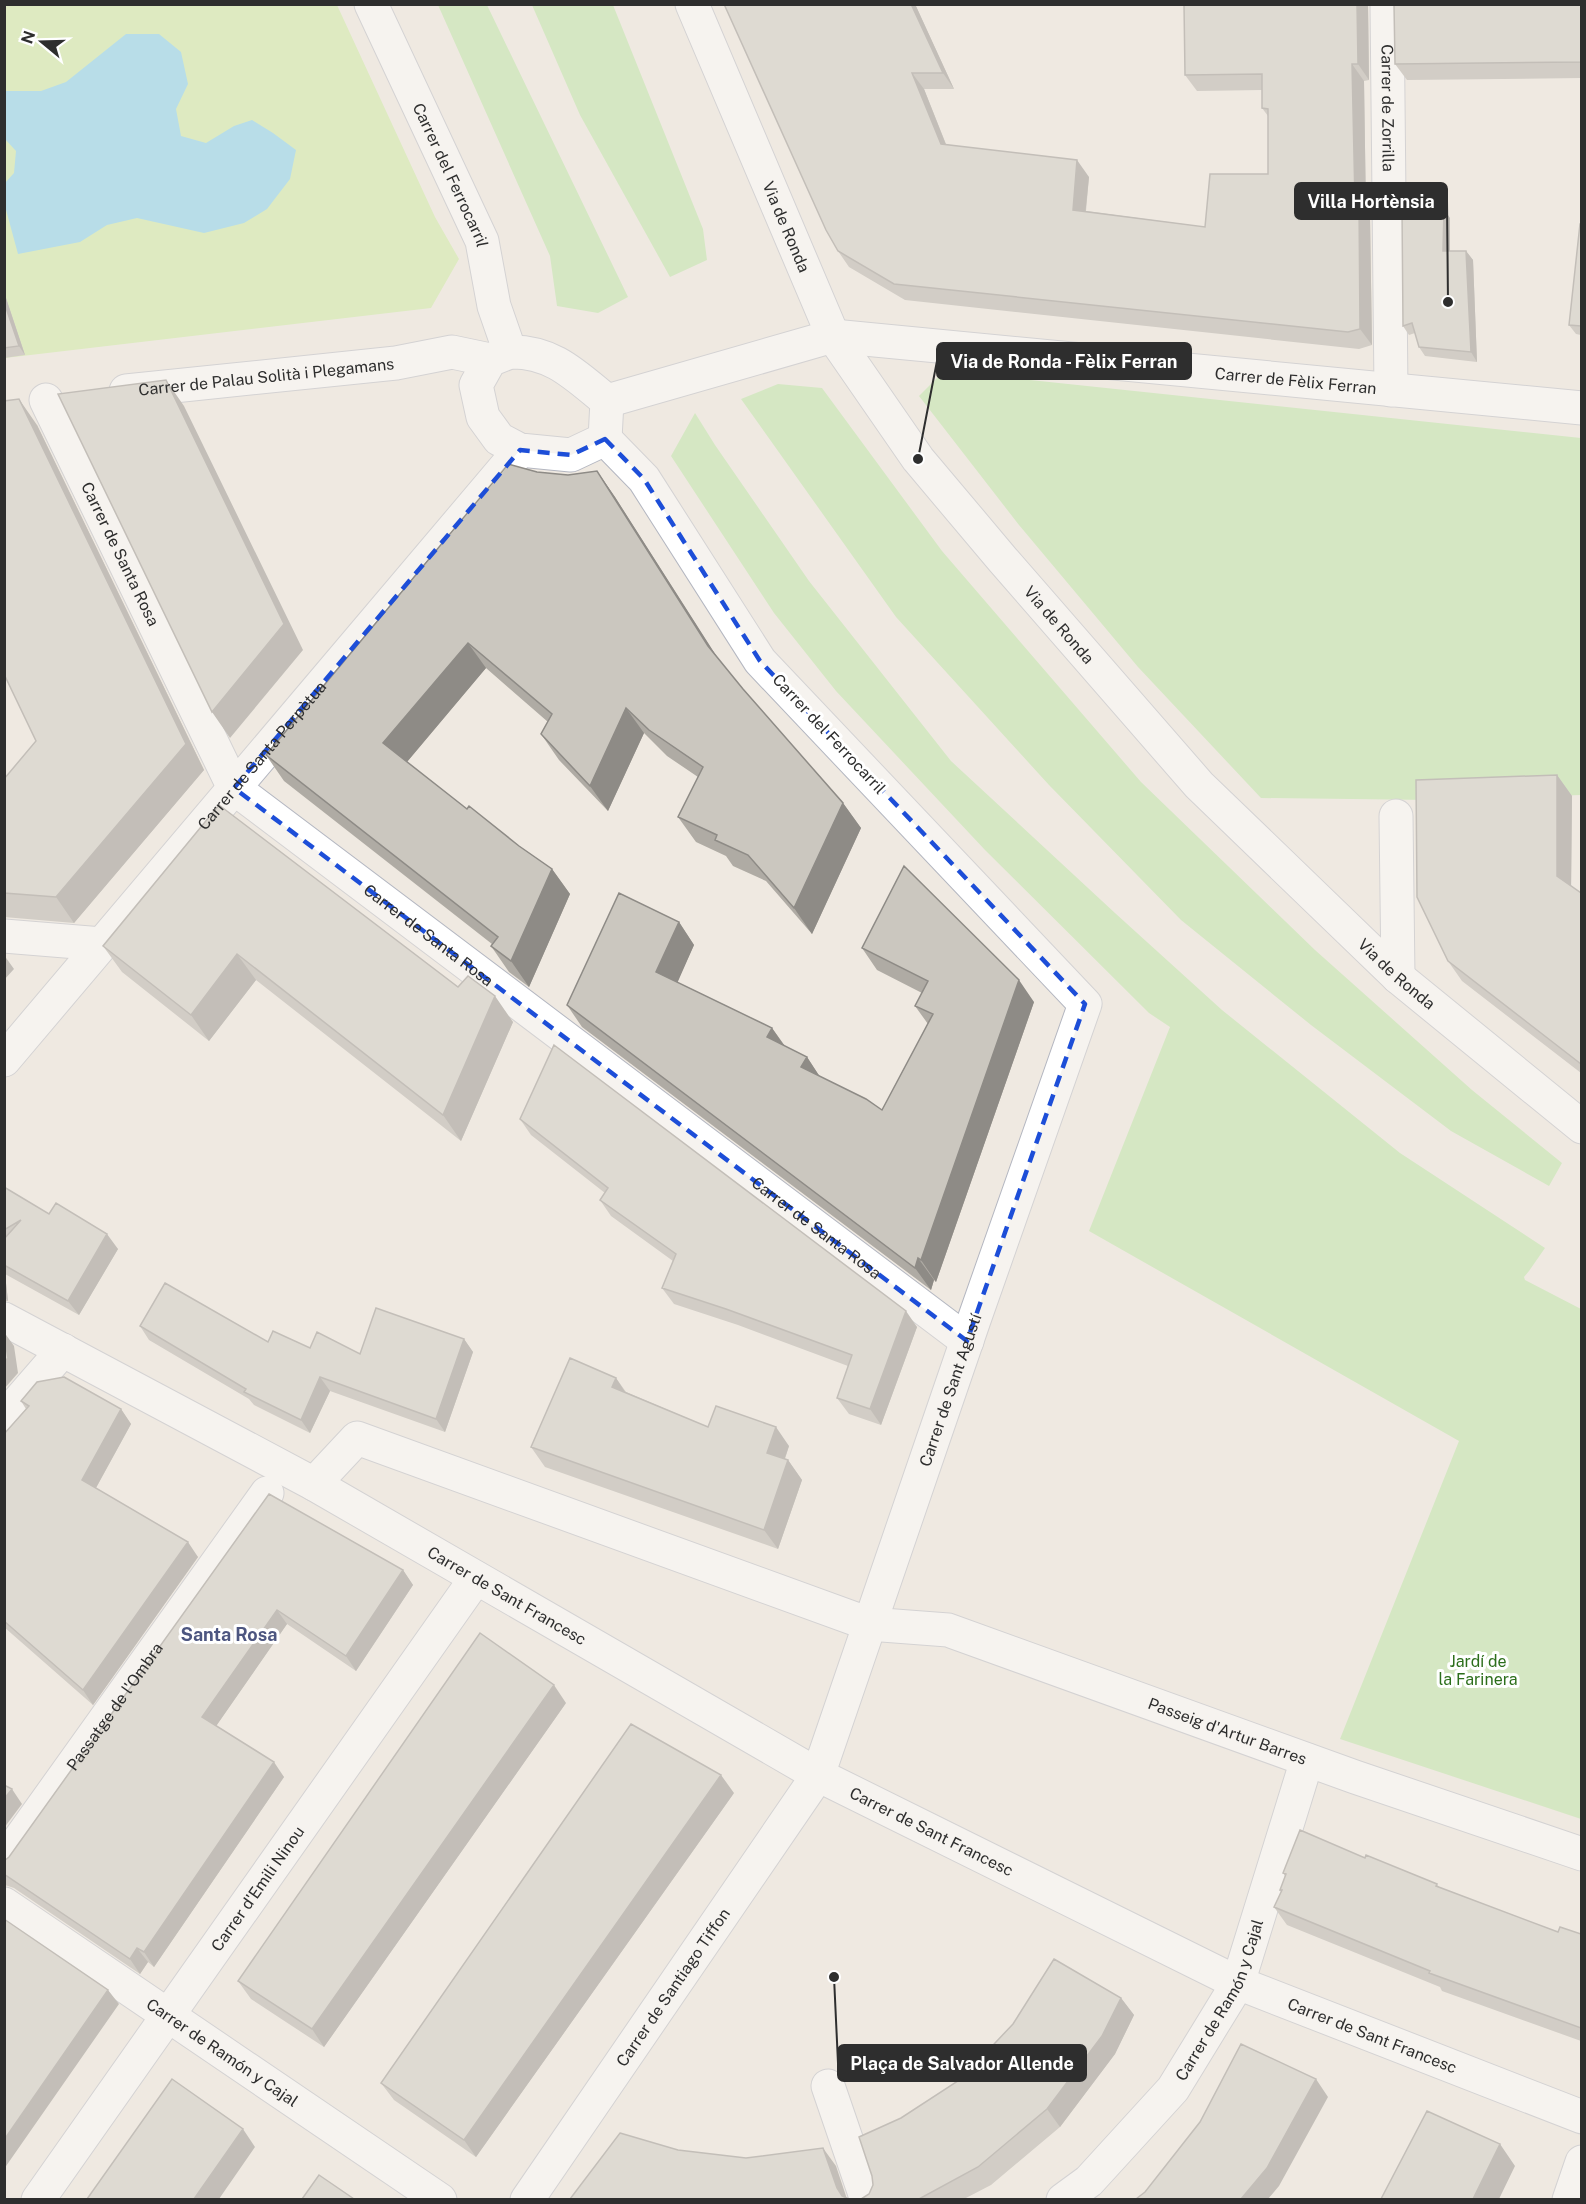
<svg xmlns="http://www.w3.org/2000/svg" width="1586" height="2204" font-family="'Public Sans',sans-serif">
	<rect width="100%" height="100%" fill="#efe9e1"/>
	<path fill="#b6e59e" d="M 438,5 L 487,5 L 628,297 L 598,313 L 557,306 L 550,256 Z
		M 532,5 L 613,5 L 703,229 L 707,260 L 670,277 L 580,115 Z
		M 944,371 L 1581,438 L 1581,795 L 1431,800 L 1261,798 L 1138,667 L 1019,525 L 919,396 Z
		M 778,384 L 822,388 L 942,551 L 1141,782 L 1315,950 L 1472,1090 L 1562,1163 L 1549,1186 L 1451,1131 L 1311,1025 L 1181,920 L 1049,785 L 896,617 L 741,399 Z
		M 695,413 L 715,445 L 809,581 L 951,761 L 1115,913 L 1222,1010 L 1400,1153 L 1545,1248 L 1529,1271 L 1524,1277 L 1525,1280 L 1581,1309 L 1581,1819 L 1340,1739 L 1459,1441 L 1089,1231 L 1170,1027 L 1149,1013 L 985,850 L 836,691 L 774,613 L 671,456 Z"/>
	<path fill="#c9ec9a" d="M 4,5 L 337,5 L 435,217 L 459,259 L 431,308 L 5,358 Z"/>
	<path fill="#75cff0" d="M 126,34 L 159,34 L 181,52 L 188,84 L 176,109 L 181,136 L 206,143 L 234,126 L 252,120 L 273,133 L 296,150 L 290,179 L 267,209 L 244,223 L 204,233 L 137,218 L 107,225 L 80,242 L 18,254 L 5,206 L 5,183 L 14,173 L 16,151 L 5,139 L 5,91 L 41,91 L 66,82 Z"/>
	<g fill="none" stroke-linecap="round" stroke-linejoin="round">
		<defs>
			<g id="minor">
				<path id="s1" d="M 371,4 L 482,241 L 494,306 L 510,352"/>
				<path id="s2" d="M 692,4 L 833,336 L 918,459 L 1003,560 L 1199,785 L 1398,977 L 1582,1127"/>
				<path id="s3" d="M 1387,4 L 1391,390"/>
				<path d="M 510,352 C 553,351 576,376 607,401 L 605,439 L 571,455 L 520,450 L 499,439 L 483,417 L 476,385 L 490,360 Z"/>
				<path id="s4" d="M 126,391 L 396,363 L 452,352 L 490,360"/>
				<path id="s5" d="M 46,400 L 234,788 L 967,1341"/>
				<path id="s6" d="M 607,401 L 833,336 L 1582,408"/>
				<path d="M 1396,816 L 1398,977"/>
				<path d="M 4,936 L 102,944"/>
				<path id="s7" d="M 4,1060 L 520,450"/>
				<path id="s8" d="M 4,1319 L 314,1484 L 818,1775 L 1238,1983 L 1582,2117"/>
				<path d="M 4,1418 L 63,1350"/>
				<path id="s9" d="M 314,1484 L 357,1438 L 869,1624 L 948,1630 L 1355,1777 L 1582,1854"/>
				<path id="s10" d="M 4,1861 L 267,1493"/>
				<path id="s11" d="M 4,1904 L 440,2200"/>
				<path d="M 828,2086 L 867,2200"/>
				<path id="s12" d="M 38,2200 L 476,1578"/>
				<path id="s13" d="M 527,2200 L 818,1775 L 974,1320 L 1085,1004 L 760,661 L 644,479 L 605,439"/>
				<path id="s14" d="M 1063,2200 L 1089,2181 L 1173,2089 L 1238,1983 L 1307,1760"/>
				<path d="M 1569,2200 L 1582,2162"/>
			</g>
		</defs>
		<use href="#minor" stroke="#b4b7c1" stroke-width="35"/>
		<use href="#minor" stroke="#fff" stroke-width="33"/>
	</g>
	<path fill="#afaba4" d="M 724,4 L 915,4 L 954,89 L 924,89 L 946,144 L 1089,177 L 1086,211 L 1205,227 L 1268,174 L 1268,116 L 1262,108 L 1262,90 L 1197,91 L 1185,75 L 1368,4 L 1369,80 L 1364,81 L 1366,212 L 1370,218 L 1372,345 L 1359,349 L 905,300 L 849,267 L 838,251 Z
		M 1581,4 L 1581,78 L 1407,80 L 1395,64 Z
		M 1450,218 L 1450,251 L 1466,251 L 1473,260 L 1477,362 L 1425,356 L 1419,347 L 1415,333 L 1409,335 L 1403,326 Z
		M 1581,224 L 1581,335 L 1576,334 L 1569,325 Z
		M 4,292 L 25,355 L 4,358 Z
		M 37,425 L 204,770 L 74,923 L 4,917 L 4,779 L 36,741 Z
		M 597,471 L 615,497 L 716,656 L 743,689 L 843,803 L 861,828 L 812,934 L 766,881 L 733,866 L 726,856 L 696,842 L 678,817 L 698,777 L 667,756 L 644,733 L 608,811 L 559,760 L 541,734 L 548,722 L 486,668 L 407,762 L 467,809 L 552,869 L 570,894 L 529,987 L 509,972 L 491,946 L 492,944 L 284,781 L 266,755 L 537,472 L 568,475 Z
		M 1557,775 L 1572,796 L 1571,886 L 1581,893 L 1581,1073 L 1462,981 L 1448,961 Z
		M 219,805 L 458,987 L 513,1022 L 461,1141 L 256,980 L 209,1041 L 122,972 L 103,946 Z
		M 679,922 L 694,945 L 677,982 L 772,1028 L 785,1046 L 807,1057 L 820,1077 L 882,1110 L 928,1024 L 915,1006 L 922,993 L 877,970 L 862,948 L 1034,1002 L 936,1282 L 934,1280 L 931,1290 L 582,1027 L 567,1005 Z
		M 520,1119 L 917,1327 L 881,1425 L 849,1414 L 837,1398 L 848,1366 L 738,1325 L 674,1304 L 662,1288 L 673,1261 L 611,1216 L 600,1200 L 605,1193 L 531,1135 Z
		M 4,1187 L 49,1214 L 118,1249 L 79,1315 L 5,1274 L 8,1301 L 4,1301 Z
		M 140,1326 L 268,1342 L 360,1354 L 464,1339 L 473,1352 L 445,1432 L 330,1391 L 310,1433 L 254,1405 L 249,1399 L 149,1340 Z
		M 616,1378 L 626,1392 L 708,1427 L 789,1446 L 785,1459 L 788,1460 L 802,1480 L 778,1549 L 545,1467 L 531,1447 Z
		M 21,1401 L 121,1409 L 131,1424 L 96,1488 L 198,1557 L 93,1705 L 4,1627 L 4,1434 L 26,1409 Z
		M 269,1494 L 403,1570 L 413,1585 L 356,1671 L 287,1624 L 216,1726 L 284,1777 L 154,1967 L 148,1962 L 140,1974 L 14,1888 L 5,1885 L 4,1861 L 9,1857 Z
		M 566,1703 L 324,2047 L 251,1999 L 238,1981 Z
		M 734,1793 L 476,2157 L 394,2100 L 381,2083 Z
		M 1365,1858 L 1437,1884 L 1439,1887 L 1558,1932 L 1581,1934 L 1581,2041 L 1442,1991 L 1440,1987 L 1287,1925 L 1274,1907 L 1281,1892 L 1280,1890 L 1285,1876 L 1283,1873 Z
		M 1121,1998 L 1134,2015 L 1115,2054 L 1060,2127 L 991,2185 L 964,2199 L 861,2199 L 869,2194 L 901,2118 Z"/>
	<path fill="#8e8b86" d="M 911,4 L 915,4 L 954,89 L 943,73 Z
		M 1357,4 L 1368,4 L 1369,80 L 1358,64 Z
		M 1352,64 L 1364,81 L 1366,212 L 1370,218 L 1372,345 L 1360,329 L 1355,202 Z
		M 912,73 L 924,89 L 952,160 L 941,144 Z
		M 1077,160 L 1089,177 L 1084,226 L 1073,210 Z
		M 1444,209 L 1450,218 L 1450,260 L 1443,251 Z
		M 1466,251 L 1473,260 L 1477,362 L 1471,352 Z
		M 4,292 L 25,355 L 19,346 L 4,302 Z
		M 166,380 L 184,406 L 303,650 L 230,738 L 212,712 Z
		M 19,399 L 37,425 L 204,770 L 74,923 L 56,897 Z
		M 597,471 L 615,497 L 726,671 L 708,646 Z
		M 468,643 L 486,668 L 401,769 L 383,743 Z
		M 626,708 L 644,733 L 608,811 L 590,786 Z
		M 1557,775 L 1572,796 L 1571,896 L 1557,876 Z
		M 843,803 L 861,828 L 812,934 L 794,908 Z
		M 552,869 L 570,894 L 529,987 L 511,961 Z
		M 679,922 L 694,945 L 672,995 L 656,972 Z
		M 237,954 L 256,980 L 209,1041 L 191,1015 Z
		M 4,955 L 14,969 L 4,980 Z
		M 1019,980 L 1034,1002 L 936,1282 L 921,1260 Z
		M 495,996 L 513,1022 L 461,1141 L 443,1115 Z
		M 772,1028 L 788,1051 L 767,1037 Z
		M 807,1057 L 822,1080 L 801,1067 Z
		M 107,1234 L 118,1249 L 79,1315 L 68,1301 Z
		M 918,1258 L 934,1280 L 931,1290 L 915,1268 Z
		M 4,1274 L 5,1274 L 8,1301 L 4,1296 Z
		M 906,1311 L 917,1327 L 881,1425 L 870,1409 Z
		M 4,1332 L 14,1346 L 18,1373 L 4,1389 Z
		M 464,1339 L 473,1352 L 445,1432 L 436,1419 Z
		M 320,1377 L 330,1391 L 310,1433 L 301,1420 Z
		M 616,1378 L 629,1398 L 612,1387 Z
		M 121,1409 L 131,1424 L 92,1495 L 82,1480 Z
		M 776,1427 L 789,1446 L 780,1472 L 767,1453 Z
		M 788,1460 L 802,1480 L 778,1549 L 764,1530 Z
		M 188,1542 L 198,1557 L 93,1705 L 83,1690 Z
		M 403,1570 L 413,1585 L 356,1671 L 346,1656 Z
		M 277,1610 L 287,1624 L 212,1732 L 202,1717 Z
		M 554,1685 L 566,1703 L 324,2047 L 312,2029 Z
		M 274,1762 L 284,1777 L 154,1967 L 144,1952 Z
		M 721,1775 L 734,1793 L 476,2157 L 464,2140 Z
		M 12,1789 L 22,1804 L 4,1828 L 4,1799 Z
		M 137,1948 L 148,1962 L 140,1974 L 130,1959 Z
		M 108,1990 L 119,2004 L 4,2169 L 4,2140 Z
		M 1121,1998 L 1134,2015 L 1115,2054 L 1060,2127 L 1047,2109 Z
		M 1316,2079 L 1328,2097 L 1279,2186 L 1268,2199 L 1241,2199 Z
		M 243,2129 L 255,2147 L 219,2199 L 194,2199 Z
		M 1500,2144 L 1515,2166 L 1499,2199 L 1473,2199 Z
		M 823,2148 L 836,2166 L 847,2199 L 844,2199 L 837,2188 Z"/>
	<path fill="#cbc7bf" stroke="#8e8b86" stroke-width="1.5" d="M 724,4 L 911,4 L 943,73 L 912,73 L 941,144 L 1077,160 L 1073,210 L 1205,227 L 1210,174 L 1268,174 L 1268,109 L 1262,108 L 1262,74 L 1185,75 L 1184,4 L 1357,4 L 1358,64 L 1352,64 L 1355,202 L 1359,202 L 1360,329 L 1348,332 L 894,284 L 838,251 L 826,230 Z
		M 1394,4 L 1581,4 L 1581,62 L 1395,64 Z
		M 1402,209 L 1444,209 L 1443,251 L 1466,251 L 1471,352 L 1419,347 L 1412,323 L 1403,326 Z
		M 1580,224 L 1581,224 L 1581,326 L 1569,325 Z
		M 4,302 L 19,346 L 4,348 Z
		M 166,380 L 284,624 L 212,712 L 58,394 Z
		M 19,399 L 186,744 L 56,897 L 4,893 L 4,779 L 36,741 L 4,674 L 4,401 Z
		M 508,464 L 537,472 L 568,475 L 597,471 L 708,646 L 743,689 L 843,803 L 794,908 L 748,855 L 715,840 L 717,835 L 678,817 L 703,767 L 649,730 L 626,708 L 590,786 L 541,734 L 552,714 L 468,643 L 383,743 L 467,809 L 469,806 L 519,846 L 552,869 L 511,961 L 491,946 L 498,937 L 266,755 Z
		M 1557,775 L 1557,876 L 1581,893 L 1581,1064 L 1448,961 L 1417,897 L 1416,780 Z
		M 219,805 L 458,987 L 468,976 L 495,996 L 443,1115 L 237,954 L 191,1015 L 103,946 Z
		M 904,866 L 1019,980 L 921,1260 L 918,1258 L 915,1268 L 567,1005 L 619,893 L 679,922 L 656,972 L 772,1028 L 767,1037 L 807,1057 L 801,1067 L 866,1099 L 882,1110 L 933,1014 L 915,1006 L 928,981 L 862,948 Z
		M 554,1045 L 906,1311 L 870,1409 L 837,1398 L 852,1355 L 726,1309 L 662,1288 L 676,1254 L 600,1200 L 608,1188 L 520,1119 Z
		M 4,1187 L 49,1214 L 56,1203 L 107,1234 L 68,1301 L 4,1265 L 4,1239 L 21,1220 L 4,1230 Z
		M 165,1283 L 268,1342 L 273,1331 L 310,1348 L 317,1332 L 360,1354 L 376,1308 L 464,1339 L 436,1419 L 320,1377 L 301,1420 L 244,1392 L 246,1389 L 140,1326 Z
		M 4,1335 L 8,1358 L 4,1362 Z
		M 570,1358 L 616,1378 L 612,1387 L 708,1427 L 716,1406 L 776,1427 L 767,1453 L 788,1460 L 764,1530 L 531,1447 Z
		M 64,1377 L 121,1409 L 82,1480 L 188,1542 L 83,1690 L 4,1621 L 4,1434 L 29,1406 L 21,1401 L 37,1382 Z
		M 269,1494 L 403,1570 L 346,1656 L 277,1610 L 202,1717 L 274,1762 L 144,1952 L 137,1948 L 130,1959 L 4,1874 L 4,1861 L 9,1857 Z
		M 480,1633 L 554,1685 L 312,2029 L 238,1981 Z
		M 631,1724 L 721,1775 L 464,2140 L 381,2083 Z
		M 4,1785 L 12,1789 L 4,1799 Z
		M 1300,1830 L 1365,1858 L 1366,1855 L 1437,1884 L 1436,1886 L 1558,1932 L 1560,1927 L 1581,1934 L 1581,2028 L 1429,1973 L 1430,1971 L 1274,1907 L 1282,1890 L 1280,1890 L 1286,1874 L 1283,1873 Z
		M 4,1919 L 108,1990 L 4,2140 Z
		M 1054,1959 L 1121,1998 L 1102,2036 L 1047,2109 L 978,2167 L 919,2199 L 861,2199 L 869,2194 L 873,2185 L 872,2176 L 859,2137 L 901,2118 L 961,2079 L 1013,2024 Z
		M 1241,2044 L 1316,2079 L 1267,2168 L 1241,2199 L 1136,2199 L 1145,2192 L 1200,2122 Z
		M 172,2079 L 243,2129 L 194,2199 L 87,2199 Z
		M 1427,2111 L 1500,2144 L 1473,2199 L 1381,2199 Z
		M 620,2133 L 678,2150 L 746,2158 L 823,2148 L 837,2188 L 842,2196 L 849,2199 L 570,2199 Z
		M 319,2175 L 354,2199 L 302,2199 Z"/>
	<path d="M0 0H1586V2204H0ZM 605,439 L 644,479 L 760,661 L 1085,1004 L 967,1341 L 234,788 L 520,450 L 571,455 Z" fill="#efe9e1" fill-opacity=".55" fill-rule="evenodd"/>
	<path fill="none" stroke="#1d4ed8" stroke-width="4.5" stroke-dasharray="12 8" stroke-linejoin="round" d="M 605,439 L 644,479 L 760,661 L 1085,1004 L 967,1341 L 234,788 L 520,450 L 571,455 Z"/>
	<g text-anchor="middle" dominant-baseline="central" stroke-width="6" stroke-linejoin="round" paint-order="stroke">
		<g font-size="16" fill="#2e2e2e" stroke="#fff">
			<text stroke="none"><textPath href="#s3" startOffset="104">Carrer de Zorrilla</textPath></text>
			<text stroke="none"><textPath href="#s1" startOffset="189">Carrer del Ferrocarril</textPath></text>
			<text stroke="none"><textPath href="#s2" startOffset="242">Via de Ronda</textPath></text>
			<text stroke="none"><textPath href="#s4" startOffset="141">Carrer de Palau Solità i Plegamans</textPath></text>
			<text stroke="none"><textPath href="#s6" startOffset="700">Carrer de Fèlix Ferran</textPath></text>
			<text stroke="none"><textPath href="#s5" startOffset="171">Carrer de Santa Rosa</textPath></text>
			<text stroke="none"><textPath href="#s2" startOffset="728">Via de Ronda</textPath></text>
			<text transform="translate(829 734) rotate(47)">Carrer del Ferrocarril</text>
			<text stroke="none"><textPath href="#s7" startOffset="399">Carrer de Santa Perpètua</textPath></text>
			<text stroke="none"><textPath href="#s5" startOffset="675">Carrer de Santa Rosa</textPath></text>
			<text stroke="none"><textPath href="#s2" startOffset="1214">Via de Ronda</textPath></text>
			<text stroke="none"><textPath href="#s5" startOffset="1161">Carrer de Santa Rosa</textPath></text>
			<text stroke="none"><textPath href="#s13" startOffset="922">Carrer de Sant Agustí</textPath></text>
			<text stroke="none"><textPath href="#s8" startOffset="574">Carrer de Sant Francesc</textPath></text>
			<text stroke="none"><textPath href="#s10" startOffset="190">Passatge de l'Ombra</textPath></text>
			<text stroke="none"><textPath href="#s9" startOffset="984">Passeig d'Artur Barres</textPath></text>
			<text stroke="none"><textPath href="#s8" startOffset="1060">Carrer de Sant Francesc</textPath></text>
			<text stroke="none"><textPath href="#s12" startOffset="381">Carrer d'Emili Ninou</textPath></text>
			<text stroke="none"><textPath href="#s13" startOffset="258">Carrer de Santiago Tiffon</textPath></text>
			<text stroke="none"><textPath href="#s14" startOffset="258">Carrer de Ramón y Cajal</textPath></text>
			<text stroke="none"><textPath href="#s8" startOffset="1546">Carrer de Sant Francesc</textPath></text>
			<text stroke="none"><textPath href="#s11" startOffset="264">Carrer de Ramón y Cajal</textPath></text>
		</g>
		<g font-size="16" fill="#2c6e1b" stroke="#fff">
			<text x="1478" y="1661">Jardí de<tspan x="1478" dy="18">la Farinera</tspan></text>
		</g>
		<g font-size="18" font-weight="bold" fill="#4d5680" stroke="#fff">
			<text x="229" y="1634">Santa Rosa</text>
		</g>
	</g>
	<path fill="none" stroke="#2e2e2e" stroke-width="2" d="M1448 302L1447 201M918 459L937 361M834 1977L838 2063"/>
	<g fill="#2e2e2e" stroke="#fff" stroke-width="2">
		<circle cx="1448" cy="302" r="6"/>
		<circle cx="918" cy="459" r="6"/>
		<circle cx="834" cy="1977" r="6"/>
	</g>
	<g fill="#2e2e2e" stroke="#2e2e2e" stroke-width="2">
		<rect x="1295" y="183" width="152" height="36" rx="6"/>
		<rect x="937" y="343" width="254" height="36" rx="6"/>
		<rect x="838" y="2045" width="248" height="36" rx="6"/>
	</g>
	<g font-size="18" text-anchor="middle" font-weight="bold" fill="#fff">
		<text x="1371" y="208">Villa Hortènsia</text>
		<text x="1064" y="368">Via de Ronda - Fèlix Ferran</text>
		<text x="962" y="2070">Plaça de Salvador Allende</text>
	</g>
	<rect width="1586" height="2204" fill="none" stroke="#2e2e2e" stroke-width="12"/>
	<g transform="translate(42 42) rotate(289)" stroke="#ffffff" stroke-width="4.5" paint-order="stroke">
	<path d="M0-4.5L10 22L0 15L-10 22Z" fill="#2e2e2e"/>
	<text y="-9" font-size="16" font-weight="bold" text-anchor="middle" fill="#2e2e2e">N</text>
	</g>
</svg>
